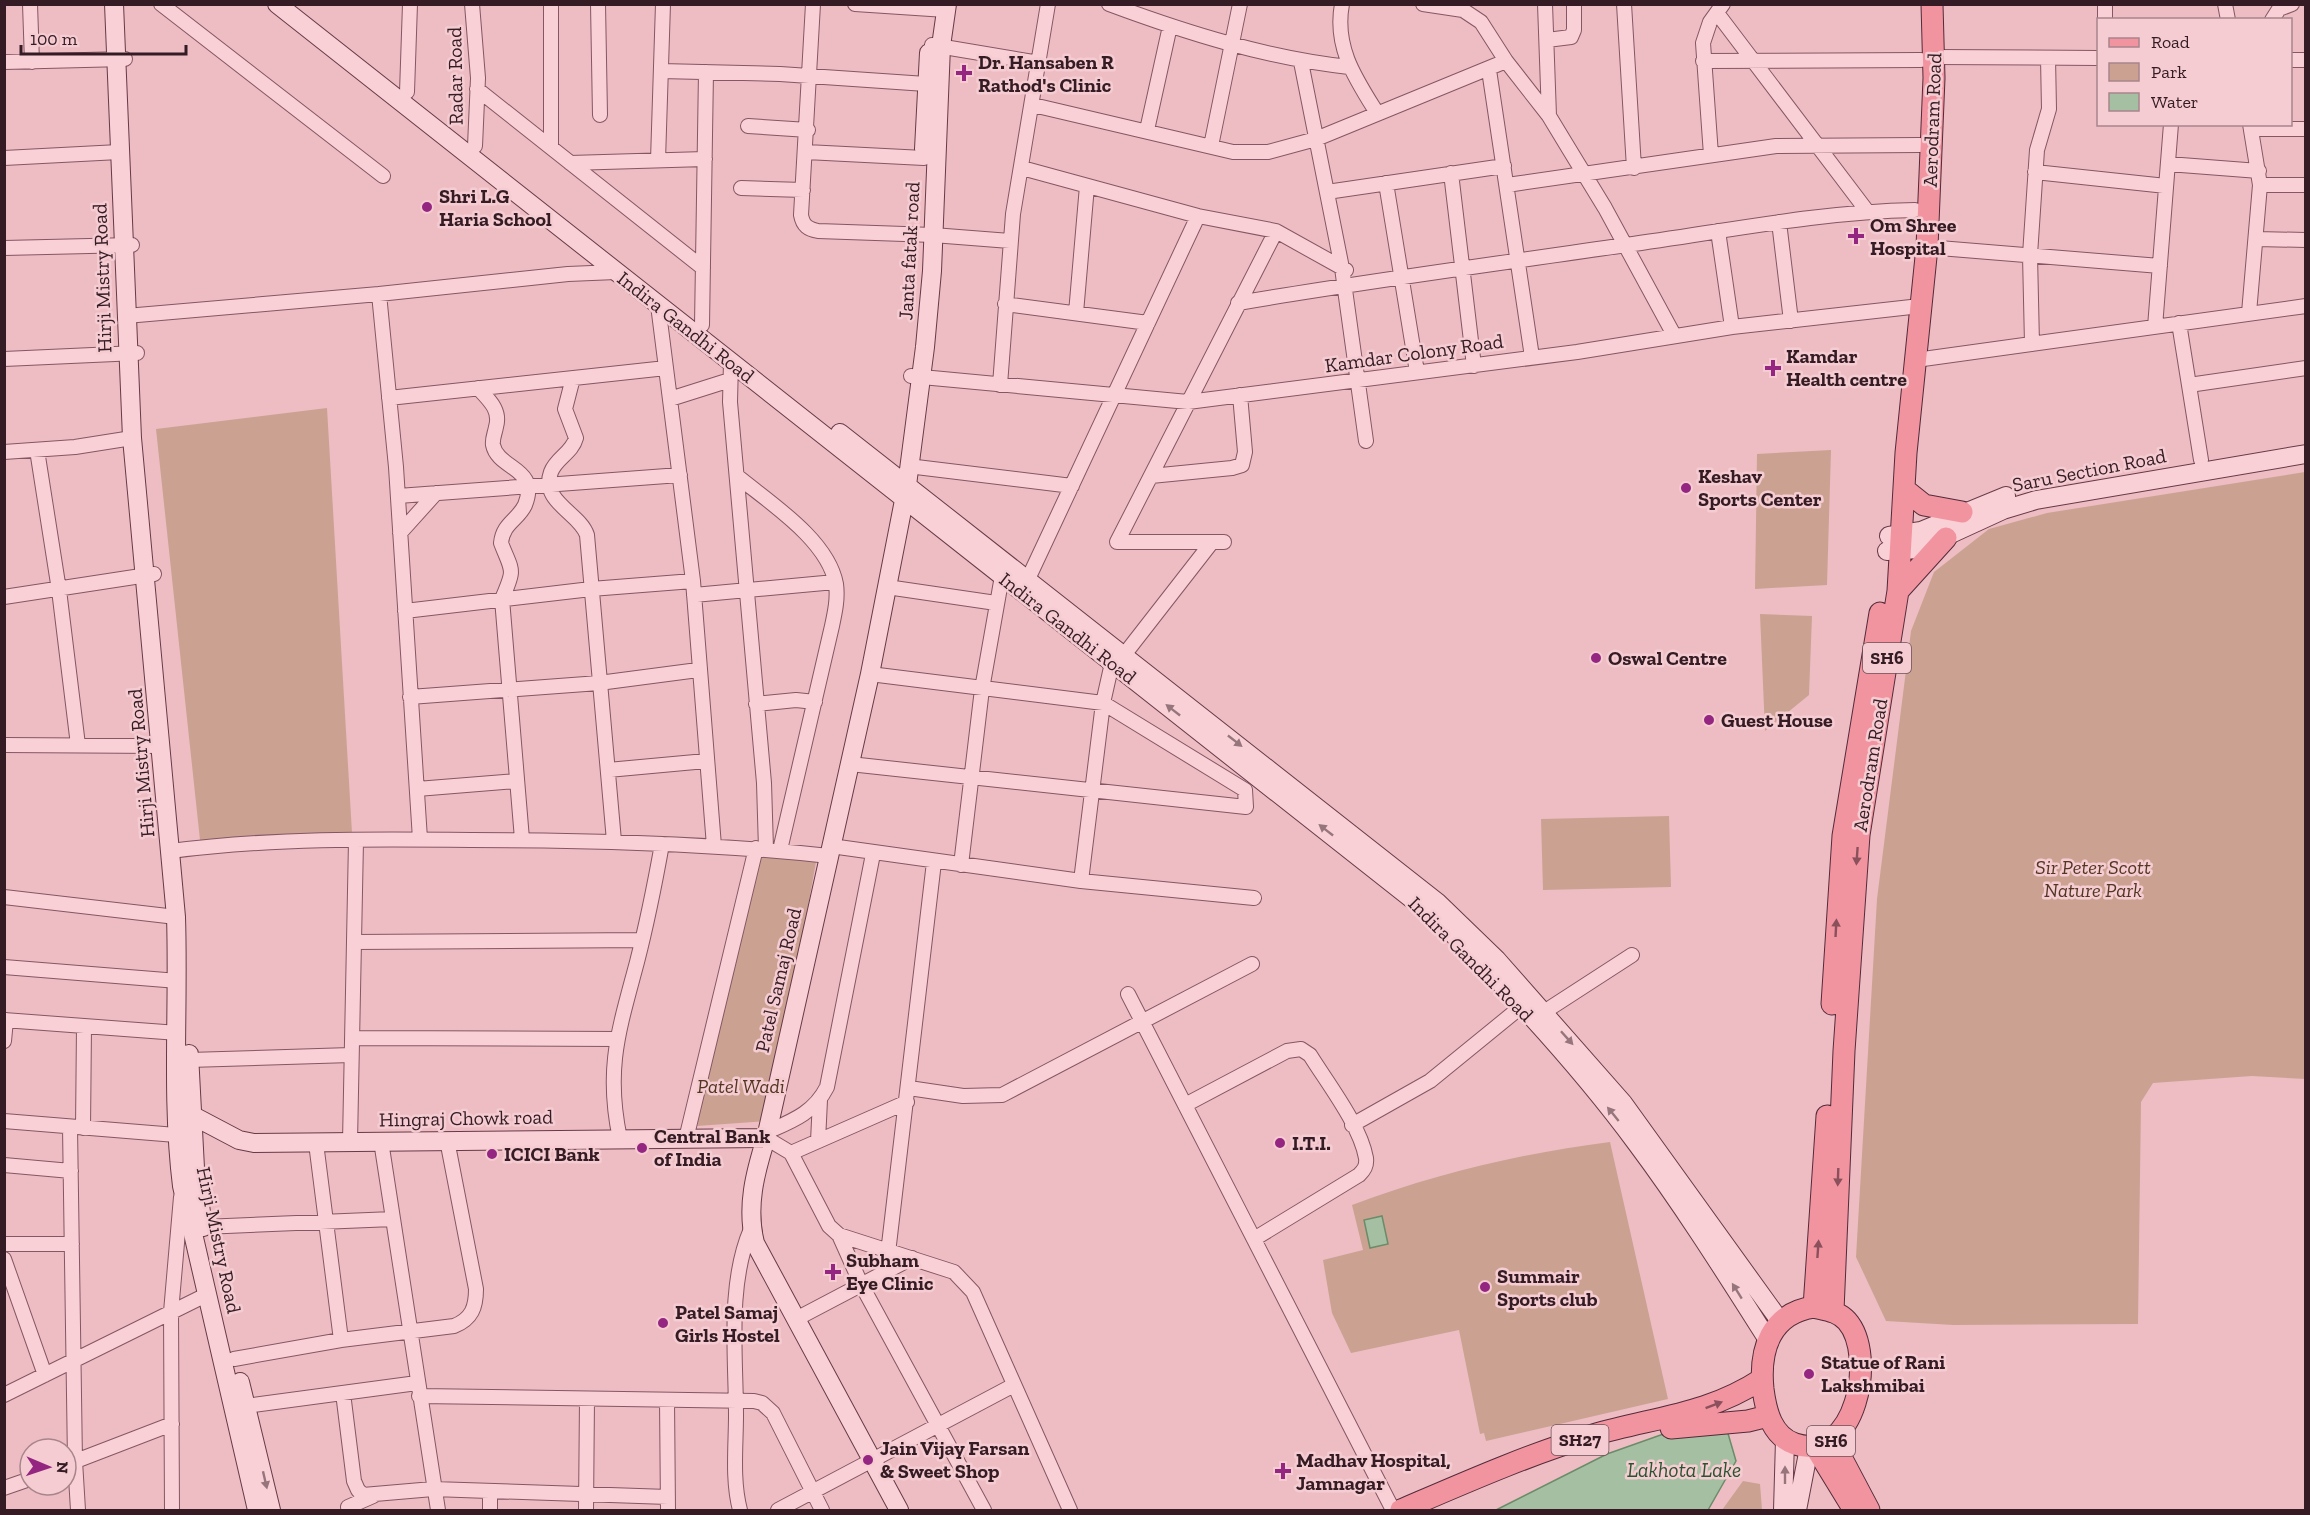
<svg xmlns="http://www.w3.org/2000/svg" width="2310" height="1515" font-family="'Zilla Slab',serif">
	<rect width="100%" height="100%" fill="#edbdc3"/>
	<path fill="#cba291" d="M 327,408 L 352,833 L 200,840 L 156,429 Z
		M 1831,450 L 1827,585 L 1755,589 L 1757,454 Z
		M 2305,472 L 2305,1079 L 2252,1076 L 2153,1083 L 2141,1102 L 2138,1324 L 1953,1325 L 1886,1321 L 1856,1257 L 1877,899 L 1911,631 L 1934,572 L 1989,529 L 2047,513 Z
		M 1760,614 L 1812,616 L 1809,695 L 1765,731 Z
		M 1669,816 L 1671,887 L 1543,890 L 1541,819 Z
		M 757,855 L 816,862 L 769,1121 L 697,1126 Z
		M 1610,1142 L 1668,1399 L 1486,1441 L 1484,1433 L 1480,1434 L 1459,1330 L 1351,1353 L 1332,1313 L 1323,1260 L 1363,1250 L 1352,1205 C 1435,1174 1522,1153 1610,1142 Z
		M 1743,1481 L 1760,1484 L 1762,1510 L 1722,1510 Z"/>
	<path fill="#a4bfa1" stroke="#6b8c68" stroke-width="1.5" d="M 1382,1216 L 1388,1244 L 1370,1248 L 1364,1220 Z
		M 1686,1426 L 1727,1430 L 1736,1461 L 1708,1510 L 1496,1510 L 1607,1454 Z"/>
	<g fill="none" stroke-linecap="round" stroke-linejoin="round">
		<defs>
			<path id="street" d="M 30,4 L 32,62
				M 161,4 L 383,176
				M 472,4 L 478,78 L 475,146
				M 551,4 L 551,147
				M 598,4 L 600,115
				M 813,4 L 801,215 C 803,226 808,229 818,231 L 933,235 L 1010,241
				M 855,4 L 946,10
				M 1109,4 C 1187,33 1267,58 1349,67
				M 1342,4 C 1334,47 1355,78 1377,113
				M 1423,4 L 1463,10 L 1481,22 L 1506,61 L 1549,116 L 1569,149 L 1605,208 L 1674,335
				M 1545,4 L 1549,116
				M 1624,4 L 1634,168
				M 2105,4 L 2105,20
				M 2225,4 L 2228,20
				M 1717,13 L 1867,211
				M 2272,20 L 2279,9 L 2292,4
				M 1547,40 L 1571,37 L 1574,30 L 1574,4
				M 932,45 L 1039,63
				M 1935,57 L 2098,58
				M 2290,60 L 2306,60
				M 1703,61 L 1921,60
				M 4,62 L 125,59
				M 1301,62 L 1342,268 L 1366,441
				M 1489,70 L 1532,357
				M 661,71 L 780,74 L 926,84
				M 477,89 L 703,268
				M 407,92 L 410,4
				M 1033,105 L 1233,152 L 1268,152 L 1316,139 L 1506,61
				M 748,126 L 808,130
				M 2251,129 L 2306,129
				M 1147,130 L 1170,26
				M 1211,146 L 1240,4
				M 806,152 L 924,158
				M 1711,155 L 1703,43 L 1710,22 L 1723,4
				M 4,158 L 119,152
				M 658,160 L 663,4
				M 570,163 L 705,159
				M 2168,164 L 2259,171
				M 1022,168 L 1198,216 L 1276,231 L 1346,270
				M 2035,172 L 2166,186
				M 1451,173 L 1474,366
				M 1386,183 L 1417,372
				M 1507,185 L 1776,146 L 1920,145
				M 2260,185 L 2306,185
				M 741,188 L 803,190
				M 1327,192 L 1504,166
				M 1779,222 L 1791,321
				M 1718,231 L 1732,327
				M 2257,239 L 2306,240
				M 1927,247 L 2160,266
				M 4,248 L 132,245
				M 379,294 L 396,467 L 420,839
				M 1238,303 C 1367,281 1496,264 1626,245 C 1722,232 1817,212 1915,210
				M 1005,304 L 1148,323
				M 658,305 L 693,581 L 714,846
				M 1076,313 L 1087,186
				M 2249,313 L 2260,185 L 2250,124
				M 126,316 L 379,294 L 568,274 L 616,272
				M 2179,323 L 2201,460
				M 702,325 L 706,72
				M 2155,327 L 2171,124
				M 2032,344 L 2030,255 L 2037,150 L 2049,109 L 2048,58
				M 4,359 L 137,353
				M 1916,360 L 2306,306
				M 731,362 L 730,402 L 764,783 L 766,849
				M 911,376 L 1188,402 L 1577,352 L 1732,327 L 1920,306
				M 573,378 L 565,409 L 576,438 C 572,453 556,458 551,472 C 540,502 580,513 587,535 L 614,841
				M 1000,385 L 1013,214 L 1048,4
				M 2189,385 L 2306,368
				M 478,388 C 489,400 501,410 496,427 C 495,433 492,439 493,445 C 498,470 540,467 525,505 C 518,520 503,523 501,543 C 512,572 516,567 502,599 L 522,839
				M 389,398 L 666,368
				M 670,399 L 730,380
				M 37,450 L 59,590 L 78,745
				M 4,452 L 75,447 L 132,438
				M 908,466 L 1072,486
				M 737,476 C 770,503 828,540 836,584 C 838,598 835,612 832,626 L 780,850
				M 1151,476 L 1232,468 L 1242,465 L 1245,452 L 1240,395
				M 398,496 L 680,475
				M 400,533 L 436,493
				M 1224,542 L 1117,542 L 1276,231
				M 1028,579 L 1198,216
				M 887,587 L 996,603
				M 694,595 L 835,582
				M 4,597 L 154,574
				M 405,611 L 591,589 L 693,581
				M 1124,655 L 1212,542
				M 410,697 L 599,683 L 698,670
				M 756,704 L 796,700 L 815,702
				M 4,745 L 162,746
				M 850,764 L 1246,807 L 1245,790 L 1103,703 L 870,674
				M 608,770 L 706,761
				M 417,789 L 517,781
				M 831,846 L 1081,881 L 1254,898
				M 171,851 C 270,838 372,839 471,840 C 590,840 710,843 829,856
				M 961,865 L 982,689 L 1002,576
				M 1081,881 L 1103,703 L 1112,663
				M 4,897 L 176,917
				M 354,942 L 642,940
				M 4,967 L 178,981
				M 1128,994 L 1393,1510
				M 1544,1012 L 1632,955
				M 4,1020 L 178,1033
				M 352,1038 L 617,1039
				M 4,1041 L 6,1020
				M 189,1060 L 351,1055
				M 909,1088 L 963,1096 L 1002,1095 L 1252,964
				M 1185,1105 L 1287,1051 L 1301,1049 L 1310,1055 C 1328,1084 1360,1125 1366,1158 C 1367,1166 1364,1170 1359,1175 L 1254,1239
				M 4,1121 L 176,1135
				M 1352,1125 L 1430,1081 L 1522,1006
				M 70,1127 L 75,1461 L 78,1510
				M 83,1128 L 84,1026
				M 767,1132 C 792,1121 814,1113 827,1087 L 873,854
				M 766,1138 L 791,1153 L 829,1226 L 839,1235 L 954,1272 L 973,1292 L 1070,1510
				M 620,1139 C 605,1068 619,1030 637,962 C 647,923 655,883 662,844
				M 686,1139 L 756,848
				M 381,1141 L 438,1510
				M 818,1141 L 820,1100
				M 350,1142 L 356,841
				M 316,1143 L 341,1340
				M 791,1153 L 907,1102
				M 4,1165 L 71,1171
				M 203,1227 L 393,1219
				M 839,1235 L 861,1284 L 984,1510
				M 4,1244 L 72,1244
				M 888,1253 L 934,862
				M 4,1259 L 45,1375
				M 796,1319 L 912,1258
				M 234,1359 L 341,1340 L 454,1326 C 472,1319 476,1307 476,1289 L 447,1140
				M 343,1393 L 354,1481 L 358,1490 L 363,1495 L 433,1489 L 668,1497
				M 4,1395 L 208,1294
				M 419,1396 L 754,1401 L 762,1403 L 773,1413 L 822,1510
				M 667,1400 L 668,1510
				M 246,1406 L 417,1383
				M 68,1464 L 172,1424
				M 4,1488 L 30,1479
				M 490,1491 L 490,1510
				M 348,1507 L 373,1496
				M 172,1510 L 171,1312 L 181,1197
				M 586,1510 L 587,1399
				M 740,1510 C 732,1480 736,1446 736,1415 C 736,1356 727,1284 751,1229
				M 778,1510 L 1014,1385"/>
			<path id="secondary" d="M 114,4 L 132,438 L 176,917 C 179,1007 171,1097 182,1186 L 257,1510
				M 277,4 L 1441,922 C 1510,991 1579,1065 1637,1144 C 1684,1207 1726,1274 1768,1340
				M 924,149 L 929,53
				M 840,433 L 1437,902 L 1497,960 L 1623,1103 L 1780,1321
				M 1889,536 L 1921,531 L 2006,496
				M 1887,551 L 1918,549 L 2003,510 L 2036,500 L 2306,454
				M 189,1054 L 195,1168 L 203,1227
				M 184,1111 L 239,1140 L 254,1143 L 766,1138
				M 240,1382 L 271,1510
				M 899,1510 L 755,1243 C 746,1207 755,1173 766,1138 L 870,674 L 907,485 L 925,347 L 932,271 L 941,46 L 947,4
				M 1783,1510 L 1785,1440
				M 1797,1510 L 1809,1448"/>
			<path id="primary" d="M 1904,489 L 1924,505 L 1962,512
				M 1898,591 L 1946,538
				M 1832,1004 L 1843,836 L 1880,613
				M 1814,1307 L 1827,1116
				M 1814,1307 C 1826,1310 1838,1311 1847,1321 C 1877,1355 1856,1464 1795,1444 C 1772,1436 1766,1412 1763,1389 C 1759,1349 1771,1313 1814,1307 Z
				M 1833,1311 L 1844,1051 L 1859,835 L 1898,591 L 1906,453 L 1927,247 L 1934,78 L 1932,4
				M 1671,1428 L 1748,1421 L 1768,1416
				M 1832,1440 L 1869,1510
				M 1816,1448 L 1854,1510
				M 1401,1510 C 1464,1483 1527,1455 1593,1435 C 1655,1417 1707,1415 1762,1379"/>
		</defs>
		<use href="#street" stroke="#855664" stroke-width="16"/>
		<use href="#secondary" stroke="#673a48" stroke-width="20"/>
		<use href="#primary" stroke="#522b39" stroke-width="23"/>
		<use href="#street" stroke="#f9d0d5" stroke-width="14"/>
		<use href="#secondary" stroke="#f9d0d5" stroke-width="18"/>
		<use href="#primary" stroke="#f293a0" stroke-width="21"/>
	</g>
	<defs><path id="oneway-solid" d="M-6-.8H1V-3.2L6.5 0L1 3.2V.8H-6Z" transform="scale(1.5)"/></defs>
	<g fill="#96767c">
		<use href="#oneway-solid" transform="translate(1173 710) rotate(-142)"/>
		<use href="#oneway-solid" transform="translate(1235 741) rotate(38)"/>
		<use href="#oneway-solid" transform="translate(1326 830) rotate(-142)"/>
		<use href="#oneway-solid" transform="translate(1567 1038) rotate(48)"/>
		<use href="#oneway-solid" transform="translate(1613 1114) rotate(-129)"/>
		<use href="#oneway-solid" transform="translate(1737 1291) rotate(-122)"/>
		<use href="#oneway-solid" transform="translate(1785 1475) rotate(-90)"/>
		<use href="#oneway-solid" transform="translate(265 1480) rotate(77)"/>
	</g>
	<g fill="#8a515c">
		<use href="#oneway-solid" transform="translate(1857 856) rotate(94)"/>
		<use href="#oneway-solid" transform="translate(1836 928) rotate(-87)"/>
		<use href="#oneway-solid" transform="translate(1838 1177) rotate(92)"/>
		<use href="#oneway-solid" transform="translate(1818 1249) rotate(-86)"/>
		<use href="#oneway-solid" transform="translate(1714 1405) rotate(-21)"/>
	</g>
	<g fill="#942681" stroke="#f5ccd1" stroke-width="2">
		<path d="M961 64h6v6h6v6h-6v6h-6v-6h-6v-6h6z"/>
		<circle cx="427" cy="207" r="6"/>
		<path d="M1853 227h6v6h6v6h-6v6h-6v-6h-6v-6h6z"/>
		<path d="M1770 359h6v6h6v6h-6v6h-6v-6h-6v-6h6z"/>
		<circle cx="1686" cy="488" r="6"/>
		<circle cx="1596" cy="658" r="6"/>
		<circle cx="1709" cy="720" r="6"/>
		<circle cx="1280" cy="1143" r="6"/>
		<circle cx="642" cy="1148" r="6"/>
		<circle cx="492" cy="1154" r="6"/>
		<path d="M830 1263h6v6h6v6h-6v6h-6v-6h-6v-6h6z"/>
		<circle cx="1485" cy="1287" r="6"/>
		<circle cx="663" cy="1323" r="6"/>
		<circle cx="1809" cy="1374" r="6"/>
		<circle cx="868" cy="1460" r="6"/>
		<path d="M1280 1462h6v6h6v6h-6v6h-6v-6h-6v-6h6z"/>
	</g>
	<g text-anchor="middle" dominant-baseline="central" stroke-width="5" stroke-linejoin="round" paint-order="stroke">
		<g fill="#f5ccd1" stroke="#6e5058" stroke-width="1.5">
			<rect x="1863" y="643" width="48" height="30" rx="4.5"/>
			<rect x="1551.5" y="1425" width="57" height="30" rx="4.5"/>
			<rect x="1807" y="1426" width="48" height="30" rx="4.5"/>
		</g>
		<g font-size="18" font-weight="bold" fill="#341b24">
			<text x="1887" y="658">SH6</text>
			<text x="1580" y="1440">SH27</text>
			<text x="1831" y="1441">SH6</text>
		</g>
		<g font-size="20" font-weight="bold" fill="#341b24" stroke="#f5ccd1" text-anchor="start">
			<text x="978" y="62">Dr. Hansaben R<tspan x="978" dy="23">Rathod's Clinic</tspan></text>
			<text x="439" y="196">Shri L.G<tspan x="439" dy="23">Haria School</tspan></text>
			<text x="1870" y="225">Om Shree<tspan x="1870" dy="23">Hospital</tspan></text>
			<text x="1786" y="356">Kamdar<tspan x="1786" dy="23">Health centre</tspan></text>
			<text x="1698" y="476">Keshav<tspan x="1698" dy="23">Sports Center</tspan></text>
			<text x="1608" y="658">Oswal Centre</text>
			<text x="1721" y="720">Guest House</text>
			<text x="654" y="1136">Central Bank<tspan x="654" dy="23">of India</tspan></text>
			<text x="1292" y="1143">I.T.I.</text>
			<text x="504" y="1154">ICICI Bank</text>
			<text x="846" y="1260">Subham<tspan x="846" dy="23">Eye Clinic</tspan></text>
			<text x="1497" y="1276">Summair<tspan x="1497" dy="23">Sports club</tspan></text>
			<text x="675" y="1312">Patel Samaj<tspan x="675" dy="23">Girls Hostel</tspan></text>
			<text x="1821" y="1362">Statue of Rani<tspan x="1821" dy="23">Lakshmibai</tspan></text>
			<text x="880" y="1448">Jain Vijay Farsan<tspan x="880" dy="23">&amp; Sweet Shop</tspan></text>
			<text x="1296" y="1460">Madhav Hospital,<tspan x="1296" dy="23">Jamnagar</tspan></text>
		</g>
		<g font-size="20" fill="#341b24" stroke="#f5ccd1">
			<text transform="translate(455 76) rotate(-91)">Radar Road</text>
			<text transform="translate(1932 120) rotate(-88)">Aerodram Road</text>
			<text transform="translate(909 251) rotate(-87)">Janta fatak road</text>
			<text transform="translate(102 278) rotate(-92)">Hirji Mistry Road</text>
			<text transform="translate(686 327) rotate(38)">Indira Gandhi Road</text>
			<text transform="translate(1414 353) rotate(-8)">Kamdar Colony Road</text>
			<text transform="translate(2089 470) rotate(-11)">Saru Section Road</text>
			<text transform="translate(1068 628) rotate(38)">Indira Gandhi Road</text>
			<text transform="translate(141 763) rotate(-95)">Hirji Mistry Road</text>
			<text transform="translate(1870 765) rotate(-81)">Aerodram Road</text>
			<text transform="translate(1471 959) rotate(45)">Indira Gandhi Road</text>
			<text transform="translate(778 980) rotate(-77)">Patel Samaj Road</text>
			<text transform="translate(466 1118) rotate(-1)">Hingraj Chowk road</text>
			<text transform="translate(219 1240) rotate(78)">Hirji Mistry Road</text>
		</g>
		<g font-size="20" font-style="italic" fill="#513622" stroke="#f5ccd1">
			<text x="2093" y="867">Sir Peter Scott<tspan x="2093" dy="23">Nature Park</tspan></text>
			<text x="741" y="1086">Patel Wadi</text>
		</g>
		<g font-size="21" font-style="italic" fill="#2a542f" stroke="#f5ccd1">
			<text x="1684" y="1469">Lakhota Lake</text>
		</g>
	</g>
	<rect width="2310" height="1515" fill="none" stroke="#341b24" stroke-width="12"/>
	<rect x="2097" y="18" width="195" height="108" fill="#f5ccd1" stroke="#a8858c" stroke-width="1.5"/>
	<rect x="2109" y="38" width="30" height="9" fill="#f293a0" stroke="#a8858c" stroke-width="1.5"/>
	<text x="2151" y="48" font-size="18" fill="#341b24">Road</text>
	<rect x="2109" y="63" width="30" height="18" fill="#cba291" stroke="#a8858c" stroke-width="1.5"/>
	<text x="2151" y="78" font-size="18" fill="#341b24">Park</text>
	<rect x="2109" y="93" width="30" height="18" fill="#a4bfa1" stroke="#a8858c" stroke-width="1.5"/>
	<text x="2151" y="108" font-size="18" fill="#341b24">Water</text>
	<g transform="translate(48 1467) rotate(92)"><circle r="28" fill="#f5ccd1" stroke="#a8858c" stroke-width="1.5"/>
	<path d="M0-4.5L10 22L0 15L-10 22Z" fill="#942681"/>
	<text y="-9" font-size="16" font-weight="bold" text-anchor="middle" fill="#341b24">N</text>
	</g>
	<path d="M21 45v9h165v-9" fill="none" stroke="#341b24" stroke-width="3"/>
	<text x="30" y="45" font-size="18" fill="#341b24" stroke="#f5ccd1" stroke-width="4.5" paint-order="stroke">100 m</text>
</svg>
